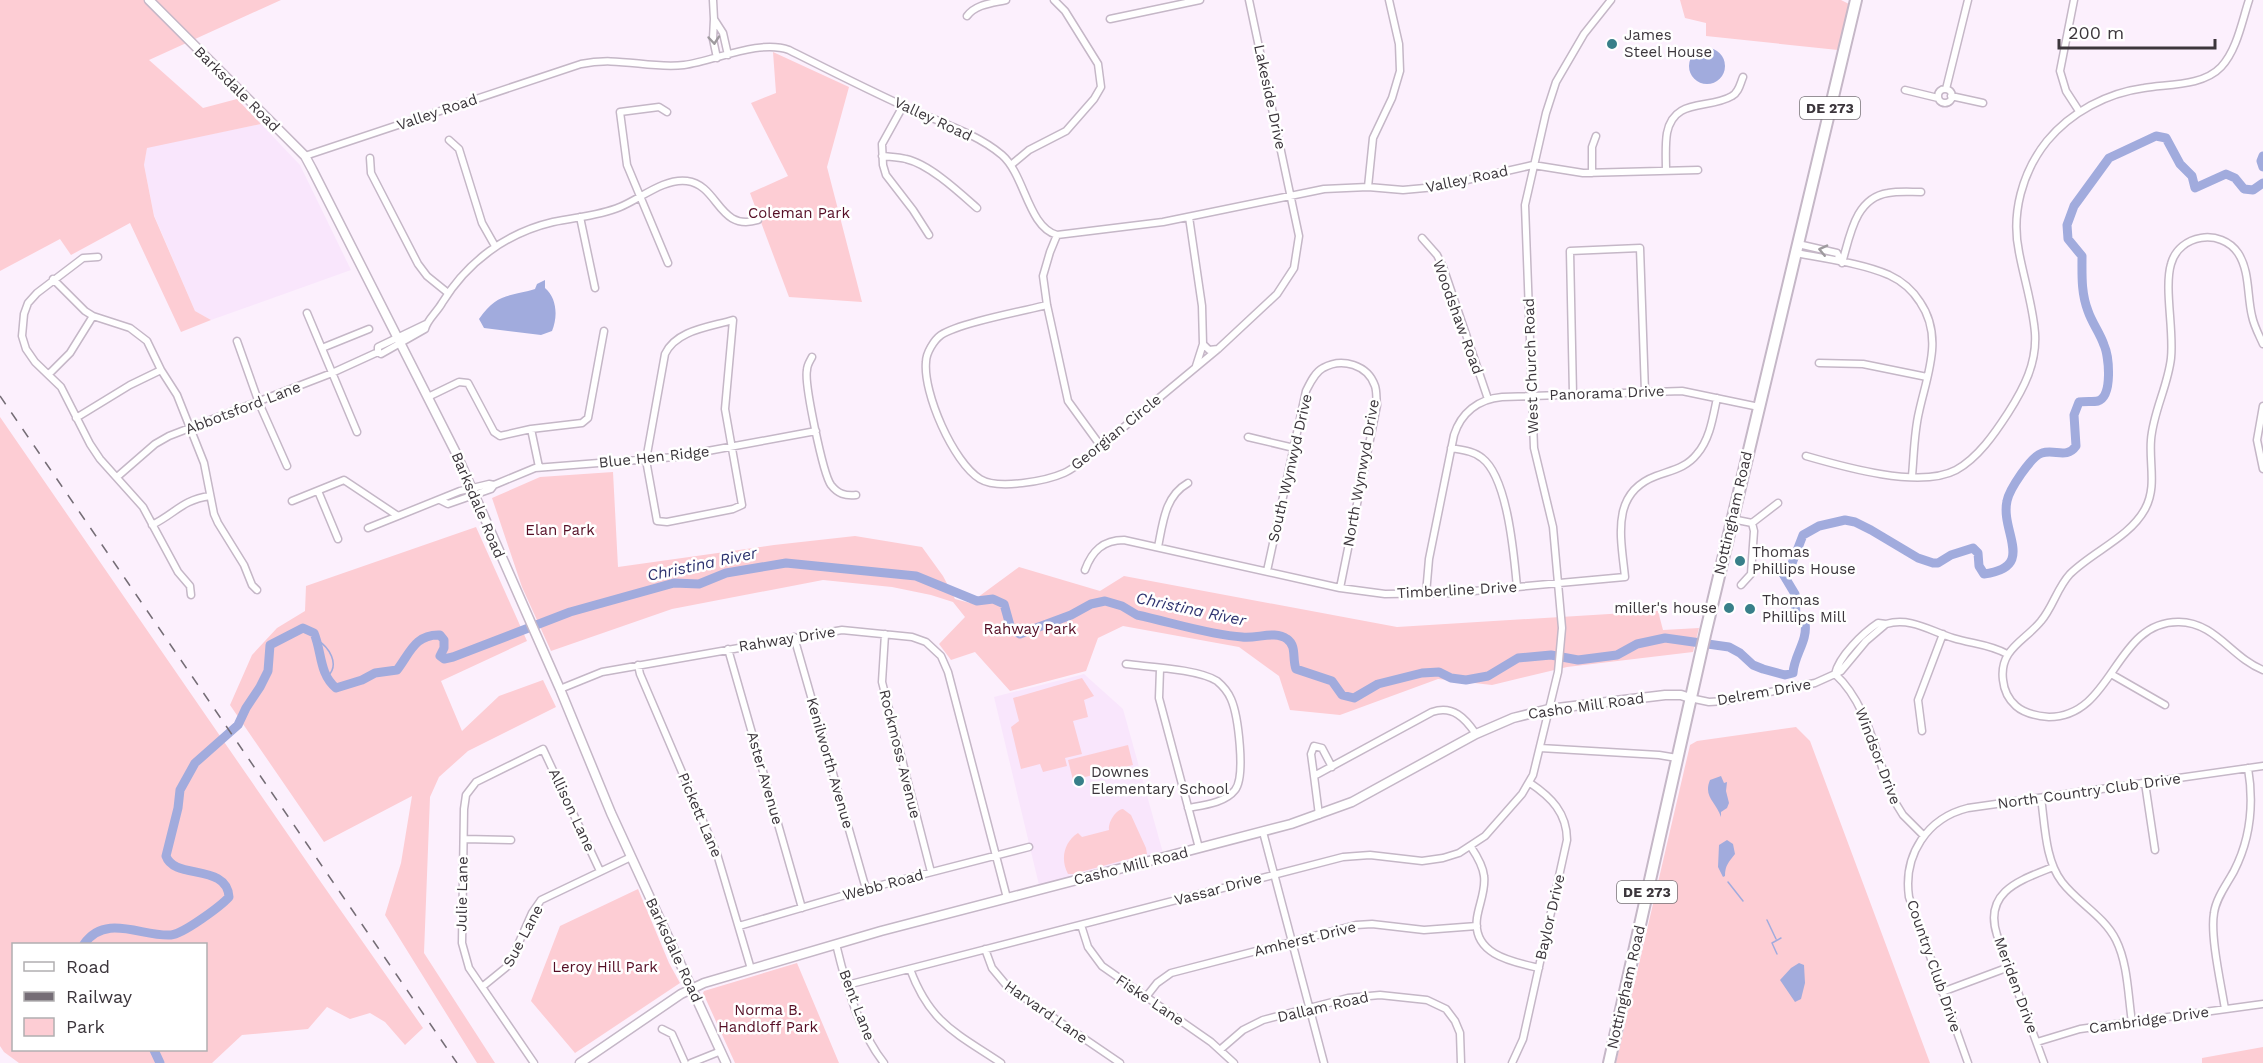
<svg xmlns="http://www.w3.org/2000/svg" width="2263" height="1063" font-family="'Work Sans',sans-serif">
	<rect width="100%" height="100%" fill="#fcf0fd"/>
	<path fill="#f9e6fc" d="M 261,124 L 300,165 L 351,270 L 211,320 L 195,311 L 154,215 L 144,165 L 147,147 Z
		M 1084,674 L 1123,709 L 1163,853 L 1039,885 L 994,697 Z"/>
	<path fill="#fdcdd4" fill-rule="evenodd" d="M 0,0 L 281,0 L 149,60 L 203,108 L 237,99 L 261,124 L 147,148 L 144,165 L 154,216 L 195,311 L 211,320 L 181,332 L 130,223 L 71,255 L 60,239 L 0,271 Z
		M 1680,0 L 1841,0 L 1849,4 L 1838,50 L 1706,36 L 1706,23 L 1685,18 Z
		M 773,52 L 849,87 L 827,167 L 862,302 L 789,297 L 750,193 L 788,176 L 751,103 L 776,93 Z
		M 0,417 L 318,878 L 423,1028 L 405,1045 L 385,1022 L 370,1013 L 350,1019 L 327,1007 L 308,1029 L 242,1035 L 212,1063 L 19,1063 L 4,1052 L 0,1046 ZM 14,944 L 206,944 L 206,1050 L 14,1050 Z
		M 613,472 L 618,567 L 774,545 L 855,536 L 922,547 L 943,576 L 955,599 L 970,603 L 1019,567 L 1100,591 L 1124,576 L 1397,627 L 1658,611 L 1663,630 L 1699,628 L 1693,652 L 1567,667 L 1492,685 L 1438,679 L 1340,715 L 1290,710 L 1279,676 L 1239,647 L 1123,626 L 1098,638 L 1086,671 L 1010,691 L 975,652 L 951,660 L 939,644 L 965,617 L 953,602 L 931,595 L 892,587 L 823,580 L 672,609 L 551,651 L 522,587 L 492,498 L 540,477 Z
		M 476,527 L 527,641 L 441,681 L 462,731 L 499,696 L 543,680 L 556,707 L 468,751 L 439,777 L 430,797 L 424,953 L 495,1063 L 477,1063 L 385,915 L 401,863 L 412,796 L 324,842 L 230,705 L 252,655 L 277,628 L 305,611 L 306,586 Z
		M 1082,678 L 1094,696 L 1084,700 L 1088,717 L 1073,721 L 1082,754 L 1065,758 L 1067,766 L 1043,772 L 1040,764 L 1021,769 L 1011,727 L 1019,721 L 1013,698 Z
		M 1796,727 L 1810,741 L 1930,1063 L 1616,1063 L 1690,745 L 1697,741 Z
		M 1128,745 L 1133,765 L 1073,780 L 1068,760 Z
		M 1123,809 L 1131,815 L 1146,848 L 1147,854 L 1073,874 L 1068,874 C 1060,859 1064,842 1078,833 L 1082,837 L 1109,830 C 1108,823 1115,810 1123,809 Z
		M 638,889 L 669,963 L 680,983 L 575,1053 L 531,1001 L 560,926 Z
		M 797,963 L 839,1063 L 735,1063 L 703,993 L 704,991 Z
		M 2263,1047 L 2263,1063 L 2202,1063 L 2202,1058 Z"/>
	<path fill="#a1abdd" d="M1689 66a18 18 0 1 1 36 0a18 18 0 1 1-36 0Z
		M 545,280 L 545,288 C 557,298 558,317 552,331 L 541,335 L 484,328 L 479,319 C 497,293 508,297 535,289 L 537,284 Z
		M 1721,776 L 1724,783 L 1727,782 L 1726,791 L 1729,803 L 1727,808 L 1721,812 L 1721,817 C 1716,802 1703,797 1710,780 Z
		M 1727,840 L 1733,844 L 1735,854 C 1729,862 1725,865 1725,876 L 1723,877 L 1718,867 L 1719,845 Z
		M 1799,963 L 1804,965 L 1805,983 L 1801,999 L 1795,1002 L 1780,980 L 1791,968 Z"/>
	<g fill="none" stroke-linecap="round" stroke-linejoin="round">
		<path stroke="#a1abdd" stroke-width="1.5" d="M 317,640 C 329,647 340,664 328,676
			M 1728,882 L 1743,901
			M 1767,920 L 1776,939
			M 1777,954 L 1772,943 L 1781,938"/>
		<path stroke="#a1abdd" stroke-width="9" d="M 2263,156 L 2261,161 L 2263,167
			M 84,944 C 106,913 142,937 171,935 C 183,934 221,906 229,897 C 227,863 174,880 166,856 L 178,808 L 180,790 L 195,763 L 238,725 L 246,708 L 260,687 L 268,671 L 270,645 L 303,628 L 314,633 C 322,652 319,674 336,688 L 362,680 L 375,673 L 397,670 C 410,653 415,634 440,635 L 444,640 L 444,648 L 440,656 L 444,659 L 453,657 L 570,612 L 674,583 L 699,584 L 726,573 L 786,563 L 916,576 L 977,601 L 993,599 L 1004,604 L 1011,629 L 1020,634 L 1071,615 L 1091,604 L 1105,601 L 1122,606 L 1137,615 C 1170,622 1210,635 1242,637 C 1257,639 1275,630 1287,639 C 1297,646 1292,659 1296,669 L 1332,681 L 1342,695 L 1354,698 L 1378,684 L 1422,673 L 1439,672 L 1451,678 L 1466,680 L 1488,676 L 1518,658 L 1551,655 L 1578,660 L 1617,655 L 1637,644 L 1665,638 L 1729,647 L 1740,653 L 1753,665 L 1763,669 L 1785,675 L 1793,673 C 1794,655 1808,641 1805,623 L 1796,617 L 1795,594 L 1783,574 L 1791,566 L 1803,535 L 1819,526 L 1845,520 L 1855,522 L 1871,530 L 1918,558 L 1933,563 L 1938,563 L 1951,555 L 1973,548 L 1978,553 L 1979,566 L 1984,574 C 2037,567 2000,532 2007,501 C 2009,490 2031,456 2042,453 C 2055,449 2067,459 2076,446 L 2074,415 L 2079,402 C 2085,401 2093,402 2098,401 C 2113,396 2109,356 2104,345 C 2100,333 2092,323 2088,311 C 2081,293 2082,275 2082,256 L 2068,239 L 2067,225 L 2074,206 L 2109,158 L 2156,136 L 2166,138 L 2180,164 L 2192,176 L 2195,188 L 2226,174 L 2235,178 L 2244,189 L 2253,190 L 2263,183
			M 154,1050 L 160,1063"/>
		<defs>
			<path id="minor" d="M 713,0 L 714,19
				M 2074,0 L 2060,71 L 2066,91 L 2079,111
				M 967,16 C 976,4 993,3 1006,0
				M 1110,19 L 1200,0
				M 717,58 L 713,39 L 714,19 L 723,33 L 728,55
				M 1946,89 L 1968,0
				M1938 96a7 7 0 1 1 14 0a7 7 0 1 1-14 0Z
				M 1905,90 L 1938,98
				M 1951,96 L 1983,103
				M 903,106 L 882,144 L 883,165 L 886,175 L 913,210 L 929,235
				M 667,112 L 659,107 L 620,112 L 627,165 L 668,263
				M 449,140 L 459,149 L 482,223 L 495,246
				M 305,156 L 581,64 C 619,56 648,69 684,65 C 715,61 759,39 789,50 C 829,70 868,90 908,108 C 939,122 976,133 1002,155 C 1025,175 1028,227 1057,235 L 1163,222 L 1324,189 L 1368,187 L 1403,190 L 1436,187 L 1533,165 L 1583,173 L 1698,170
				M 882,156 C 890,157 898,157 906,159 C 929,164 959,192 977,208
				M 370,158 L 371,173 L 418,264 L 427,276 L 448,293
				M 1011,165 L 1029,150 L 1066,131 L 1094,99 L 1101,87 L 1098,64 L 1065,11 L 1054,0
				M 1666,171 C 1666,159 1665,145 1667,133 C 1674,97 1709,110 1732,96 C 1739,92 1740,84 1743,77
				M 1592,173 L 1592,147 L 1596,136
				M 1368,187 L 1373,138 L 1392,98 L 1400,71 L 1399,44 L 1389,0
				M 580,217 L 595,288
				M 1189,217 L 1202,306 L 1203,344
				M 1057,235 L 1050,252 L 1043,276 L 1047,305 L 1068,401 L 1100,445
				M 1422,238 L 1437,255 L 1443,267 L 1488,399
				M 1798,244 L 1837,253 L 1842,263
				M 1796,253 C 1826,259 1861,263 1889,275 C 1902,281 1913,291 1920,302 C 1944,337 1927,375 1919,412 C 1914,433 1914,455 1912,476
				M 98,257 L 83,258 L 37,293 L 28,303 L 24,314 L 22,336 L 26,349 L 35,362 L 61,387 L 90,444 L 100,459 L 143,507 L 178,572 L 190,586 L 191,595
				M 1842,263 C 1850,236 1855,198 1888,193 C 1899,191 1910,192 1921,192
				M 53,279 L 85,311 L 93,316 L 130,328 L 147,341 L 161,370 L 177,395 L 204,463 L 214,514 L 218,523 L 244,565 L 252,585 L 257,590
				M 1047,305 C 1023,311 959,323 941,335 C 934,340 926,353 926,362 C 923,393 953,462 980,479 C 998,490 1046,481 1064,473 C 1071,470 1077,465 1083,461 L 1218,349 L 1277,294 L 1294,268 L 1299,236 L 1249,0
				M 307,313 L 357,432
				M 733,320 L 725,409 L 742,505 L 733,509 L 667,522 L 657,521 L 646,460 L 665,354 C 676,330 710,327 733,320 Z
				M 426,324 L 378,347 L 378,352 L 381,354 L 425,329 C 427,320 437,312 442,303 C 467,262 506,233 553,222 C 576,217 599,216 620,207 C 640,199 664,178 687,181 C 719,185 718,232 758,220
				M 237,341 L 259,403 L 287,466
				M 2263,344 C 2259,335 2254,326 2252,316 C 2247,296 2250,271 2238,253 C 2221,228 2179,234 2171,264 C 2164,288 2174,330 2171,358 C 2168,386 2153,412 2151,440 C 2149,464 2157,487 2145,509 C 2129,538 2093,551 2070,574 C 2057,588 2053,607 2041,621 C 2025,641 1999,649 2003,680 C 2004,690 2008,699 2016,706 C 2025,714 2037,716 2049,717 C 2114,717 2114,621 2179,622 C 2215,622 2232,658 2263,670
				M 322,348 L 369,329
				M 812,357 C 810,361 807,365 807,370 C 804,383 823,474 831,485 C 838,494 845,496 856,495
				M 1819,363 L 1863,364 L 1927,377
				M 1196,366 L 1203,344 L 1209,350 L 1218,349
				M 49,374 L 70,353 L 93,316
				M 1573,394 L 1570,251 L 1640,248 L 1645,392
				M 428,397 L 459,382 L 468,383 L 494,432 L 500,436 L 531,429 L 582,423 L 588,418 L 604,331
				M 2263,406 L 2257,440 L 2263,469
				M 76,418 L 130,385 L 161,370
				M 531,429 L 539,467
				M 1248,437 L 1294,448
				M 1451,448 C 1462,450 1474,451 1482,458 C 1508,478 1514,556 1517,587
				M 1806,456 C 1844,467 1920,489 1956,470 C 1978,458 1995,433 2008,413 C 2024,388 2037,363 2035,333 C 2033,306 2024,279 2019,252 C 2011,214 2022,172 2047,141 C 2071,112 2107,93 2144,88 C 2169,84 2203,86 2221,67 C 2237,50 2242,21 2249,0
				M 117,477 L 155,444 L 169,436 L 332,373 L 378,352
				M 318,491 L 338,539
				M 440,500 L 448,504 L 491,489 L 494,485 L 535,468 L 675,457 L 816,431
				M 292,501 L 344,480 L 398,516 L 460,491 L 489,484 L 494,485
				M 1732,519 L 1752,523 L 1754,531 L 1751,574 L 1741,585
				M 1752,523 L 1778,503
				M 152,525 C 176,513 182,500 210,496
				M 368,528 L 398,516
				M 1158,547 C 1163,522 1165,496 1188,483
				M 1085,570 C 1092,551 1103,540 1124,540 L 1340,588 L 1385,594 L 1452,593 L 1625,577 C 1621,538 1610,493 1656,476 C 1672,470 1686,468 1697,454 C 1710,439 1713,417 1717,398
				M 1267,571 L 1306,391 C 1310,383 1315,372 1323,368 C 1342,357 1368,365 1375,386 C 1377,392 1376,399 1377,405 L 1340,588
				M 1426,594 L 1429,559 L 1454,435 C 1461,413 1478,399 1502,397 L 1682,391 L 1759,407
				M 1878,623 L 1886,624 L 1866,641 L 1841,671 L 1835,674 C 1839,656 1863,633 1878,623 Z
				M 1886,624 C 1911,617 1930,631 1953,638 C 1972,644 1989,644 2007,654
				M 885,634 L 882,682 L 931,872
				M 794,637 L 866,889
				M 728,649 L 802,908
				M 1126,664 C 1149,667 1198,669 1217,681 C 1223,686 1228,692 1231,699 C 1238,715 1246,776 1235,790 C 1225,803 1204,805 1188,808
				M 638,665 L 640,674 L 717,854 L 751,969
				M 1160,669 L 1159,698 L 1199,848
				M 2111,674 L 2165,705
				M 560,689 L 602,672 L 842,630 L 912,637 L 926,642 L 941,656 L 948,672 L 1007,898
				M 1690,698 L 1709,702 L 1725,701 L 1815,683 L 1835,674 C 1870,706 1876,760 1895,802 L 1903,815 L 1924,836
				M 1922,731 L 1918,700 L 1943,634
				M 1540,748 L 1659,755 L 1677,758
				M 1314,776 L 1311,754 L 1314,746 L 1322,748 L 1332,767
				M 2145,783 L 2155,850
				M 2041,798 C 2045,825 2045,860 2062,882 C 2078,903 2104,916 2116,940 C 2128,964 2128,996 2132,1022
				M 1319,815 L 1314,776 L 1432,712 C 1453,705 1465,718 1476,734
				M 1263,832 L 1324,1063
				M 464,839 L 511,840
				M 1471,847 C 1477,856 1483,866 1484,876 C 1486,890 1479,904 1477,918 C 1472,955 1513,962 1539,968
				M 1081,925 L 1088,947 L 1102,966 L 1211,1042 L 1234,1063
				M 739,926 L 866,889 L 1029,847
				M 836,944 C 845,982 859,1032 884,1063
				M 985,949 L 992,968 L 1007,986 L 1120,1063
				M 910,969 C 930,1023 956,1033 1001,1063
				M 847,985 L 1343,857 L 1370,855 L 1422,861 L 1443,858 L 1459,853 L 1485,836 L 1522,794 L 1533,775 L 1558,672 L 1562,628 L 1553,527 L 1534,448 L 1525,205 L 1546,113 L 1556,82 L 1584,34 L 1611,0
				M 482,987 L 509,965 L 532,913 L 541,900 L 631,857
				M 1942,992 L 2009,967
				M 1146,997 L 1157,983 L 1171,973 L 1356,925 L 1372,924 L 1424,930 L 1477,926
				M 2225,1009 C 2221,984 2210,936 2214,913 C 2216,898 2227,884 2234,871 C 2251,838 2254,804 2248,768
				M 662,1029 L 672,1034 L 685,1063
				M 2037,1042 L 2080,1029 L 2263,1004
				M 1221,1049 L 1243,1030 L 1263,1020 L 1348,998 L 1380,995 L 1427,1000 L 1446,1009 L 1455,1021 L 1460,1033 L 1461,1063
				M 534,1063 L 469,968 L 462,943 L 464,809 L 466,795 L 476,782 L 543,749 L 600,871
				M 691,1063 L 721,1051
				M 1512,1063 L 1523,1039 L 1567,840 C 1567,813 1551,797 1530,783
				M 1968,1063 L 1909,897 C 1903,855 1927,818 1968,808 L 2263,766
				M 2044,1063 L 1997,935 C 1983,891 2021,880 2053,867"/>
			<path id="tertiary" d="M 149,0 L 305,156 L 312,169 L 456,453 L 560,689 L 611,813 L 726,1063
				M 580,1063 L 681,994 L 704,983 L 881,931 L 1291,824 L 1352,802 L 1476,734 L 1513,718 L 1549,709 L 1665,695 L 1681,695 L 1690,698"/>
			<path id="primary" d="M 1609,1063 L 1705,635 L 1856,0"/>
		</defs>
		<use href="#minor" stroke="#c5b7c7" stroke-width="9"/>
		<use href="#tertiary" stroke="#c5b7c7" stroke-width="11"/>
		<use href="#primary" stroke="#c5b7c7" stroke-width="14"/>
		<use href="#minor" stroke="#fff" stroke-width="6"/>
		<use href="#tertiary" stroke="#fff" stroke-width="8"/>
		<use href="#primary" stroke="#fff" stroke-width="10"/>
		<path stroke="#756d76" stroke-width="1.5" stroke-dasharray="10 10" stroke-linecap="butt" d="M 0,396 L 457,1063"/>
	</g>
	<defs><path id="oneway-chevron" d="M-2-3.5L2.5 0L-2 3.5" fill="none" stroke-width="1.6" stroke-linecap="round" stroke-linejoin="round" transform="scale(1.5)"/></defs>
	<g stroke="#9e9a9e">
		<use href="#oneway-chevron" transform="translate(714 40) rotate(85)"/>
		<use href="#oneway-chevron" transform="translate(1823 250) rotate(-167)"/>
	</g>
	<g fill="#387f89" stroke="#fff" stroke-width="2">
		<circle cx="1612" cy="44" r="6"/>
		<circle cx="1740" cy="561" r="6"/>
		<circle cx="1729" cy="608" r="6"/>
		<circle cx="1750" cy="609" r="6"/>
		<circle cx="1079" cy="781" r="6"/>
	</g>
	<g text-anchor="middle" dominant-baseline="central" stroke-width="5" stroke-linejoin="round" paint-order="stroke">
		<g fill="#fff" stroke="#767276" stroke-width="1.5">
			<rect x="1800" y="97" width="60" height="22" rx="4.5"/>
			<rect x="1617" y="881" width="60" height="22" rx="4.5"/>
		</g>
		<g font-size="14" font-weight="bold" fill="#3c363c">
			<text x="1830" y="108">DE 273</text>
			<text x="1647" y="892">DE 273</text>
		</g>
		<g font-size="15" fill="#3c363c" stroke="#fff" text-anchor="start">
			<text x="1624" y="35">James<tspan x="1624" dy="17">Steel House</tspan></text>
			<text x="1752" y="552">Thomas<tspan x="1752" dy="17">Phillips House</tspan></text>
			<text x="1762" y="600">Thomas<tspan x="1762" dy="17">Phillips Mill</tspan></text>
			<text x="1717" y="608" text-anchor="end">miller's house</text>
			<text x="1091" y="772">Downes<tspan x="1091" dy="17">Elementary School</tspan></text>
		</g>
		<g font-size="15" fill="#3c363c" stroke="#fff">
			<text transform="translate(237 89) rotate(45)">Barksdale Road</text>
			<text transform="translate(1270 97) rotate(78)">Lakeside Drive</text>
			<text transform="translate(437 112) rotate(-19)">Valley Road</text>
			<text transform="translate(933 119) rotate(25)">Valley Road</text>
			<text transform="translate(1467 179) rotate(-12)">Valley Road</text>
			<text transform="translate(1458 317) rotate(70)">Woodshaw Road</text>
			<text transform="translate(1531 366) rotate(-92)">West Church Road</text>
			<text transform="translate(1607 393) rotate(-2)">Panorama Drive</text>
			<text transform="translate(243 408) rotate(-21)">Abbotsford Lane</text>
			<text transform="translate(1116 432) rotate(-39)">Georgian Circle</text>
			<text transform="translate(654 457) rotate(-6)">Blue Hen Ridge</text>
			<text transform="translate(1290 468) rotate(-77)">South Wynwyd Drive</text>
			<text transform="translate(1361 473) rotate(-80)">North Wynwyd Drive</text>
			<text transform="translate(478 505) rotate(67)">Barksdale Road</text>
			<text transform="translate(1733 513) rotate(-77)">Nottingham Road</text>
			<text transform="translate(1457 590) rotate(-3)">Timberline Drive</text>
			<text transform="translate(787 639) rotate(-9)">Rahway Drive</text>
			<text transform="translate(1764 692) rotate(-10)">Delrem Drive</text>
			<text transform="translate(1586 706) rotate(-8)">Casho Mill Road</text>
			<text transform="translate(900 754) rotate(76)">Rockmoss Avenue</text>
			<text transform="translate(1878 756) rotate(69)">Windsor Drive</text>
			<text transform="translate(830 763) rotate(74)">Kenilworth Avenue</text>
			<text transform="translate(765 778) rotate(74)">Aster Avenue</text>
			<text transform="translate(2089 791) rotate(-8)">North Country Club Drive</text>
			<text transform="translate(572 810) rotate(65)">Allison Lane</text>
			<text transform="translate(700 815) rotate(67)">Pickett Lane</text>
			<text transform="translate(1131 866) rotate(-14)">Casho Mill Road</text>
			<text transform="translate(883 885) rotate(-15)">Webb Road</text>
			<text transform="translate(1218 889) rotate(-15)">Vassar Drive</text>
			<text transform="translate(462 894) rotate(-89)">Julie Lane</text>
			<text transform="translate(1550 917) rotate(-77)">Baylor Drive</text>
			<text transform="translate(523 936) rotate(-62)">Sue Lane</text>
			<text transform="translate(1305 939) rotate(-14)">Amherst Drive</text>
			<text transform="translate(674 950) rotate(65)">Barksdale Road</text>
			<text transform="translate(1934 966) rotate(71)">Country Club Drive</text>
			<text transform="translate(2016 985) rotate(70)">Meriden Drive</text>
			<text transform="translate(1626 987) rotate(-77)">Nottingham Road</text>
			<text transform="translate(1150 1000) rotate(34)">Fiske Lane</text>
			<text transform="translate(857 1005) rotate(69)">Bent Lane</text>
			<text transform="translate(1323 1007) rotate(-13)">Dallam Road</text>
			<text transform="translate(1046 1012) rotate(35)">Harvard Lane</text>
			<text transform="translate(2149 1020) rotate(-8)">Cambridge Drive</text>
		</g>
		<g font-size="15" fill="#550e25" stroke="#fff">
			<text x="799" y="213">Coleman Park</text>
			<text x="560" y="530">Elan Park</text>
			<text x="1030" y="629">Rahway Park</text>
			<text x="605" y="967">Leroy Hill Park</text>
			<text x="768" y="1010">Norma B.<tspan x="768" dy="17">Handloff Park</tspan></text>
		</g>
		<g font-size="16" font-style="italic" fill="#2f3470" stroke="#fff">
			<text transform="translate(702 564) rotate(-12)">Christina River</text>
			<text transform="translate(1191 609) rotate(12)">Christina River</text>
		</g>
	</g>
	<rect x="12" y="943" width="195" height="108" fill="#ffffff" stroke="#b1afb1" stroke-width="1.5"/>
	<rect x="24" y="962" width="30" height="9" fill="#ffffff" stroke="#b1afb1" stroke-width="1.5"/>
	<text x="66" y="973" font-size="18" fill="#3c363c">Road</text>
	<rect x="24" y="992" width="30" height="9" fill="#756d76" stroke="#b1afb1" stroke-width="1.5"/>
	<text x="66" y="1003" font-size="18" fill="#3c363c">Railway</text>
	<rect x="24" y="1018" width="30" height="18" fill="#fdcdd4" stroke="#b1afb1" stroke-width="1.5"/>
	<text x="66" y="1033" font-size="18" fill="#3c363c">Park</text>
	<path d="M2059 39v9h156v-9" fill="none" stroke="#3c363c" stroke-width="3"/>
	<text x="2068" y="39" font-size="18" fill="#3c363c" stroke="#ffffff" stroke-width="4.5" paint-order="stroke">200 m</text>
</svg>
